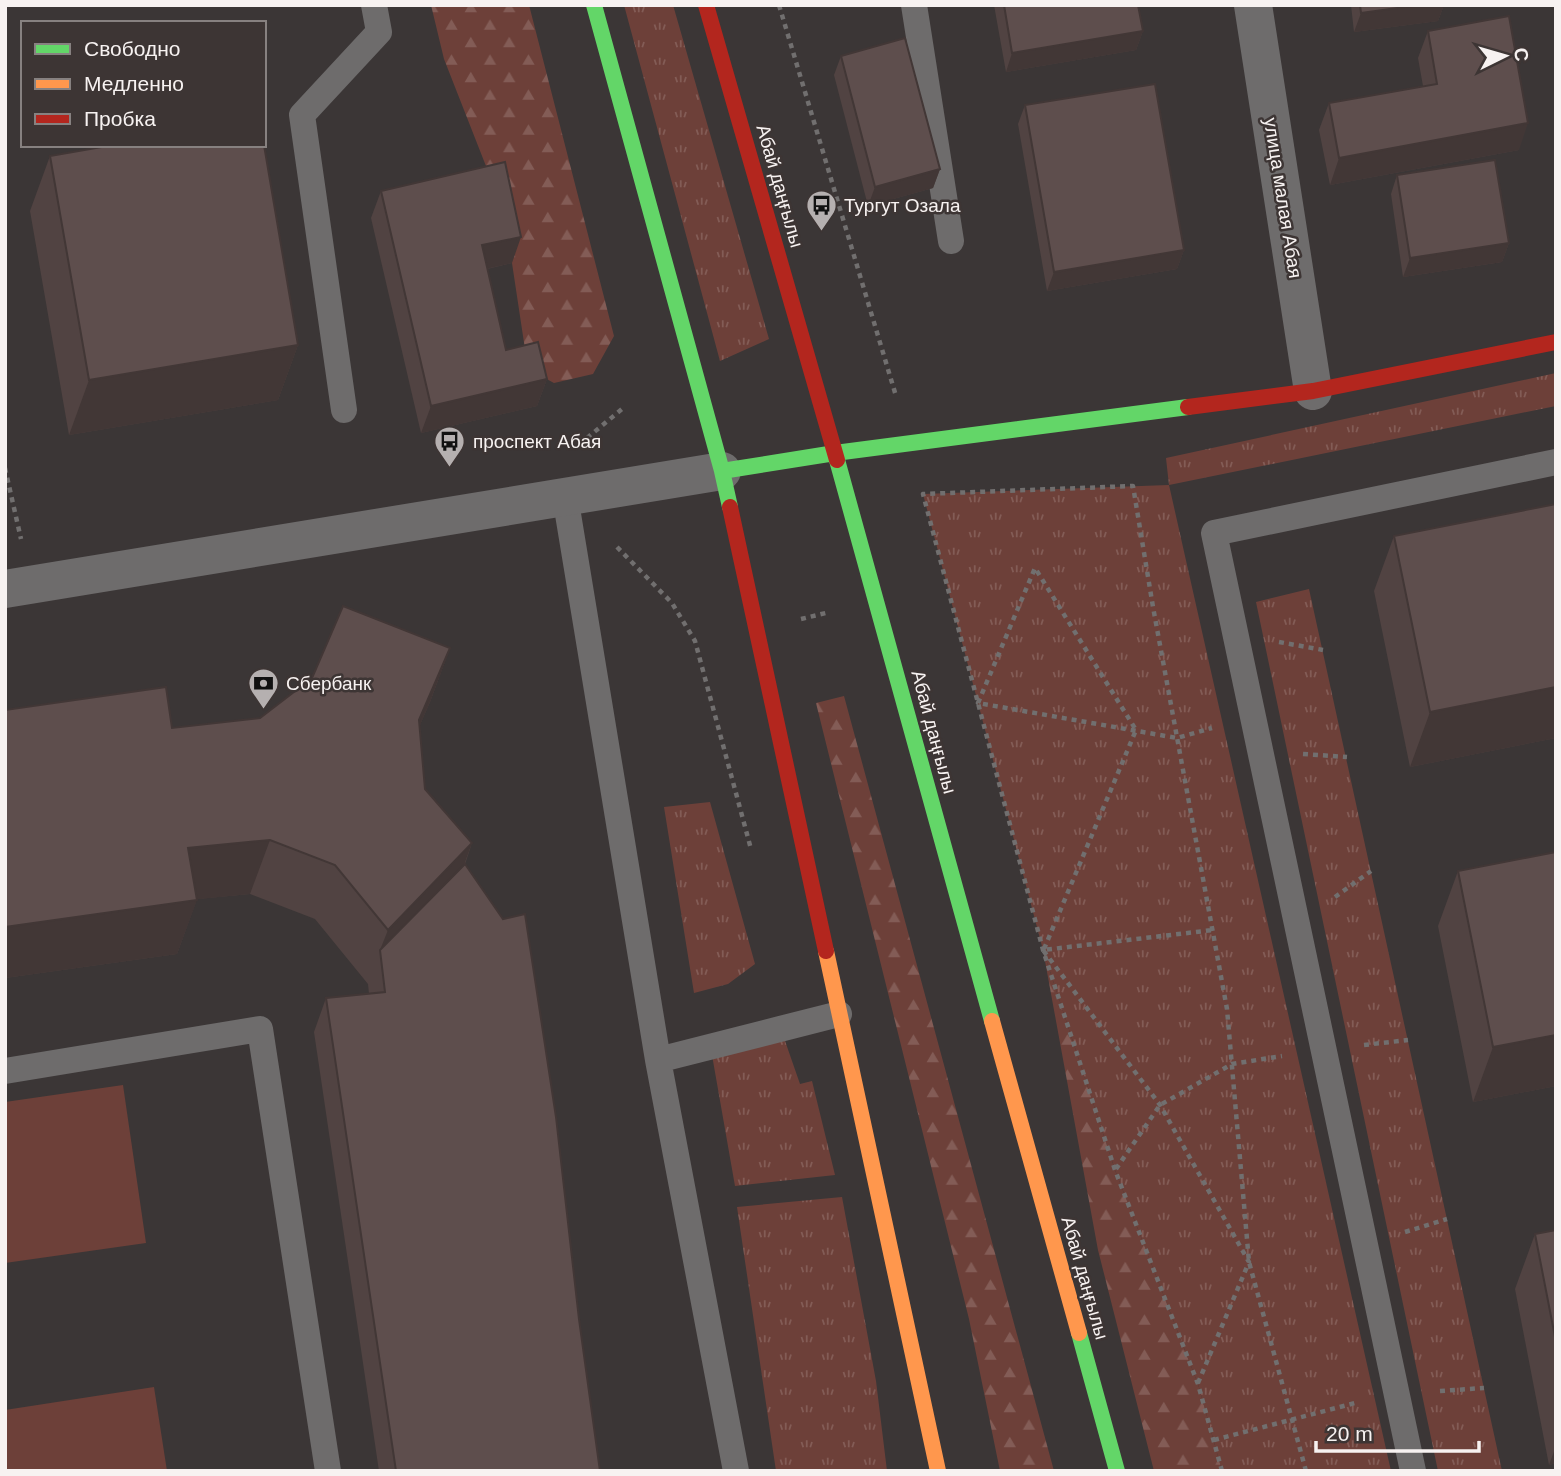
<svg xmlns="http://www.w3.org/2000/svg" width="1561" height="1476" font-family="Helvetica,sans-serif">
	<defs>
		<pattern id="grass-tufts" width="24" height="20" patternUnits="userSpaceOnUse" patternTransform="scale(1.75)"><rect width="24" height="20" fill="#6d4039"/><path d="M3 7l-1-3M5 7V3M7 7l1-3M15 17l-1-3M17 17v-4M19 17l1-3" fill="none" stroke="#835c56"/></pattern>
		<pattern id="forest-firs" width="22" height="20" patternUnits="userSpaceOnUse" patternTransform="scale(1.75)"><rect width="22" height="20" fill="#6d4039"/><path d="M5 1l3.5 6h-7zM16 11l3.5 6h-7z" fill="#835c56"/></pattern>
	</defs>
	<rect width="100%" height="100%" fill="#3b3636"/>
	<path fill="url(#grass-tufts)" d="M 624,5 L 673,5 L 769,339 L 720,361 Z
		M 1556,373 L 1556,406 L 1169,485 L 1391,1471 L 1222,1471 L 1198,1384 L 1115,1170 L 1043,950 L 923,494 L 1169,485 L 1166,458 Z
		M 1309,589 L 1502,1471 L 1438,1471 L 1256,602 Z
		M 710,802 L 755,964 L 728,984 L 694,993 L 664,807 Z
		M 784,1038 L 800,1084 L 812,1081 L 835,1175 L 735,1186 L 712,1055 Z
		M 842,1197 L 876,1381 L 887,1471 L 776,1471 L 737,1207 Z"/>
	<path fill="url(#forest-firs)" d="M 431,5 L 529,5 L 614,336 L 593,374 L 554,383 L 528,369 L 512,263 L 495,189 L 444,59 Z
		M 844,696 L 1054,1471 L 1000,1471 L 969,1319 L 816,703 Z
		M 1043,950 L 1115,1170 L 1198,1384 L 1222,1471 L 1154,1471 L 1098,1250 Z"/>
	<path fill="#6d4039" d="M 123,1085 L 146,1243 L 5,1263 L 5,1102 Z
		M 154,1387 L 167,1471 L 5,1471 L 5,1410 Z"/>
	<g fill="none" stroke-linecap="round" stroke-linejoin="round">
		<path stroke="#716f6f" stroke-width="4.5" stroke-dasharray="5 5" stroke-linecap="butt" d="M 779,5 L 896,396
			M 587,438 L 622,409
			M 5,468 L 21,539
			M 617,547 L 672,603 L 695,641 L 751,849
			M 801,619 L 830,612
			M 1279,642 L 1323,650
			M 1303,754 L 1347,757
			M 1335,897 L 1371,871
			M 1044,949 L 1136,730 L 1035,568 L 978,703 L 1177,738 L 1212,728
			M 1364,1045 L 1408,1040
			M 1116,1169 L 1160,1105 L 1232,1064 L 1282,1056
			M 1405,1232 L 1447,1219
			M 1198,1383 L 1249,1262 L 1160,1105 L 1043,950 L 1213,930
			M 1440,1391 L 1484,1388
			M 1214,1440 L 1355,1403
			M 1222,1471 L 1198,1384 L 1115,1170 L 1043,950 L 923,494 L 1133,486 L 1153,607 L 1227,1009 L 1249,1262 L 1306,1471"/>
		<path stroke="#6e6c6c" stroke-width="26" d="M 914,5 L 951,241
			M 344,410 L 302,115 L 379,32 L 374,5
			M 565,496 L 658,1060 L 736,1471
			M 658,1060 L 839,1014
			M 5,1071 L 260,1029 L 328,1471
			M 1413,1471 L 1214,533 L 1556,462"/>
		<path stroke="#6e6c6c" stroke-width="38" d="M 1253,5 L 1313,391
			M 5,589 L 722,471"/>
		<path stroke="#63d668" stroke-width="16" d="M 594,5 L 722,471 L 730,507
			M 837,460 L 992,1021
			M 722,471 L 835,453 L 1188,407
			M 1079,1333 L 1117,1471"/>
		<path stroke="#ff974d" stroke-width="16" d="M 826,951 L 938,1471
			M 992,1021 L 1079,1333"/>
		<path stroke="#b3261e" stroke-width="16" d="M 706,5 L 837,460
			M 1188,407 L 1313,391 L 1556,342
			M 730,507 L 826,951"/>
	</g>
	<path fill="#514342" d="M 994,5 L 1138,5 L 1143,31 L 1136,50 L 1006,72 Z
		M 1351,5 L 1444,5 L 1438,21 L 1354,32 Z
		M 1428,31 L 1519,150 L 1330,185 L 1319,130 L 1329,103 L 1423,86 L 1418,58 Z
		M 841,56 L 940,169 L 933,188 L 868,206 L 834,75 Z
		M 1025,105 L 1184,250 L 1177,269 L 1047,291 L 1018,124 Z
		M 50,156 L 298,345 L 278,400 L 69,435 L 30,211 Z
		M 1397,175 L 1509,243 L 1502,262 L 1403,277 L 1391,194 Z
		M 381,191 L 512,263 L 487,269 L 506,350 L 547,379 L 537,406 L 421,433 L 371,218 Z
		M 1556,504 L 1556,738 L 1410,767 L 1374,591 L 1394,536 Z
		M 450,648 L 430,702 L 419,727 L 425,789 L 472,843 L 465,864 L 579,1319 L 600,1471 L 379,1471 L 314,1032 L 326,998 L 369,994 L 368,984 L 315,919 L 250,894 L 197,899 L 177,954 L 5,978 L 5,710 L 172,728 L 260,718 Z
		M 1458,871 L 1556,1086 L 1473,1102 L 1438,926 Z
		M 1556,1230 L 1556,1463 L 1549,1465 L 1515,1289 L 1535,1234 Z"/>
	<path fill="#423736" d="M 1419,5 L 1444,5 L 1438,21 L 1354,32 L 1361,13 Z
		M 1143,31 L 1136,50 L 1006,72 L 1012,53 Z
		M 1528,123 L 1519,150 L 1330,185 L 1339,158 Z
		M 940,169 L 933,188 L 868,206 L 875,187 Z
		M 521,237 L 512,263 L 472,272 L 482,245 Z
		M 1509,243 L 1502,262 L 1403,277 L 1410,258 Z
		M 1184,250 L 1177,269 L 1047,291 L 1054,272 Z
		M 298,345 L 278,400 L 69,435 L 89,380 Z
		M 547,379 L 537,406 L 421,433 L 431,406 Z
		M 450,648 L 430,702 L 399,774 L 419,720 Z
		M 1556,687 L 1556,738 L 1410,767 L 1430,712 Z
		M 270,840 L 250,894 L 169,902 L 188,848 Z
		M 472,843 L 452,898 L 380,950 L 388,930 Z
		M 197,900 L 177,954 L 5,978 L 5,927 Z
		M 1556,1035 L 1556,1086 L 1473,1102 L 1493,1047 Z
		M 1556,1446 L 1556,1463 L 1549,1465 Z"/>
	<path fill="#5e4e4d" stroke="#423736" stroke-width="2" d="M 1004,5 L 1138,5 L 1143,31 L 1012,53 Z
		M 1360,5 L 1419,5 L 1361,13 Z
		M 1509,16 L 1528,123 L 1339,158 L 1329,103 L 1437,84 L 1428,31 Z
		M 905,38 L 940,169 L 875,187 L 841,56 Z
		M 1155,84 L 1184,250 L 1054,272 L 1025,105 Z
		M 113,145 L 264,145 L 298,345 L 89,380 L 50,156 Z
		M 1495,160 L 1509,243 L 1410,258 L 1397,175 Z
		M 505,162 L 521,237 L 482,245 L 506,350 L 538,342 L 547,379 L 431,406 L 381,191 Z
		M 1556,504 L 1556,687 L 1430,712 L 1394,536 Z
		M 343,606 L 450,648 L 419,720 L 425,789 L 472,843 L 388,930 L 335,865 L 270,840 L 188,848 L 197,900 L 5,927 L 5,710 L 166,687 L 172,728 L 260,718 L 312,678 Z
		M 1556,852 L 1556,1035 L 1493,1047 L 1458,871 Z
		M 465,864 L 503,919 L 525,914 L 556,1117 L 579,1319 L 600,1471 L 396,1471 L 326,998 L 385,992 L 380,950 Z
		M 1556,1230 L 1556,1342 L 1535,1234 Z"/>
	<defs>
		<symbol id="bus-pin" viewBox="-11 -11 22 30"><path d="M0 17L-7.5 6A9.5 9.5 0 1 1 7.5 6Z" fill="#b5b0b0" stroke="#3d3534"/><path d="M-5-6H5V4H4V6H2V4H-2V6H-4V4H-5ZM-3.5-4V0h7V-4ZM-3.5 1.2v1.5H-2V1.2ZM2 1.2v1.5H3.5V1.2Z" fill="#111"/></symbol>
		<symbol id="bank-pin" viewBox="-11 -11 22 30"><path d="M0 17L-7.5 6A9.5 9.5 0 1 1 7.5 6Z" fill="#b5b0b0" stroke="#3d3534"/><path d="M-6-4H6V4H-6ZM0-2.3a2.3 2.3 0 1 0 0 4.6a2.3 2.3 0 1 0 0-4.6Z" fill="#111"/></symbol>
	</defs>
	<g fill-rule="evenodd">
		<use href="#bus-pin" x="804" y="188" width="35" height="47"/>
		<use href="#bus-pin" x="432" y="424" width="35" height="47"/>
		<use href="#bank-pin" x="246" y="666" width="35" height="47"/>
	</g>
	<g text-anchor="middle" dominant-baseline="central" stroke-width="5" stroke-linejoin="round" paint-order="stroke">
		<g font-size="19" fill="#f7f2f1" stroke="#3d3534">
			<text transform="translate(780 186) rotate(74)">Абай даңғылы</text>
			<text transform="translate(1283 198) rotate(81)">улица малая Абая</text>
			<text transform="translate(934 732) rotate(75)">Абай даңғылы</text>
			<text transform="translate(1085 1278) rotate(74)">Абай даңғылы</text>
		</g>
		<g font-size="19" fill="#f7f2f1" stroke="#3d3534" text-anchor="start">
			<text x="844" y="205">Тургут Озала</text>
			<text x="473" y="441">проспект Абая</text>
			<text x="286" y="683">Сбербанк</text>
		</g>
	</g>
	<rect width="1561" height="1476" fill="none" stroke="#f7f2f1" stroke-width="14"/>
	<rect x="21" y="21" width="245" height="126" fill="#3d3534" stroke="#878180" stroke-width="2"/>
	<rect x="35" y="44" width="35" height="10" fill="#63d668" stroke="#878180" stroke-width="2"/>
	<text x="84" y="56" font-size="21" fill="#f7f2f1">Свободно</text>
	<rect x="35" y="79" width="35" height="10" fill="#ff974d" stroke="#878180" stroke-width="2"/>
	<text x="84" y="91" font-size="21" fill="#f7f2f1">Медленно</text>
	<rect x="35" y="114" width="35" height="10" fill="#b3261e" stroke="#878180" stroke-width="2"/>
	<text x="84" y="126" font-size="21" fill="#f7f2f1">Пробка</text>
	<g transform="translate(1505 56) rotate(85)" stroke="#3d3534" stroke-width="5" paint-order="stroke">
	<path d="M0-5L12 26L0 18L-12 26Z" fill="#f7f2f1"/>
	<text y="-10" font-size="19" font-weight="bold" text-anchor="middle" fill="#f7f2f1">С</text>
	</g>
	<path d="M1316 1441v10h163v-10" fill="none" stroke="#f7f2f1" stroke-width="3.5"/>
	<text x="1326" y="1441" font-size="21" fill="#f7f2f1" stroke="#3d3534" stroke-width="5" paint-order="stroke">20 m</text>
</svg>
